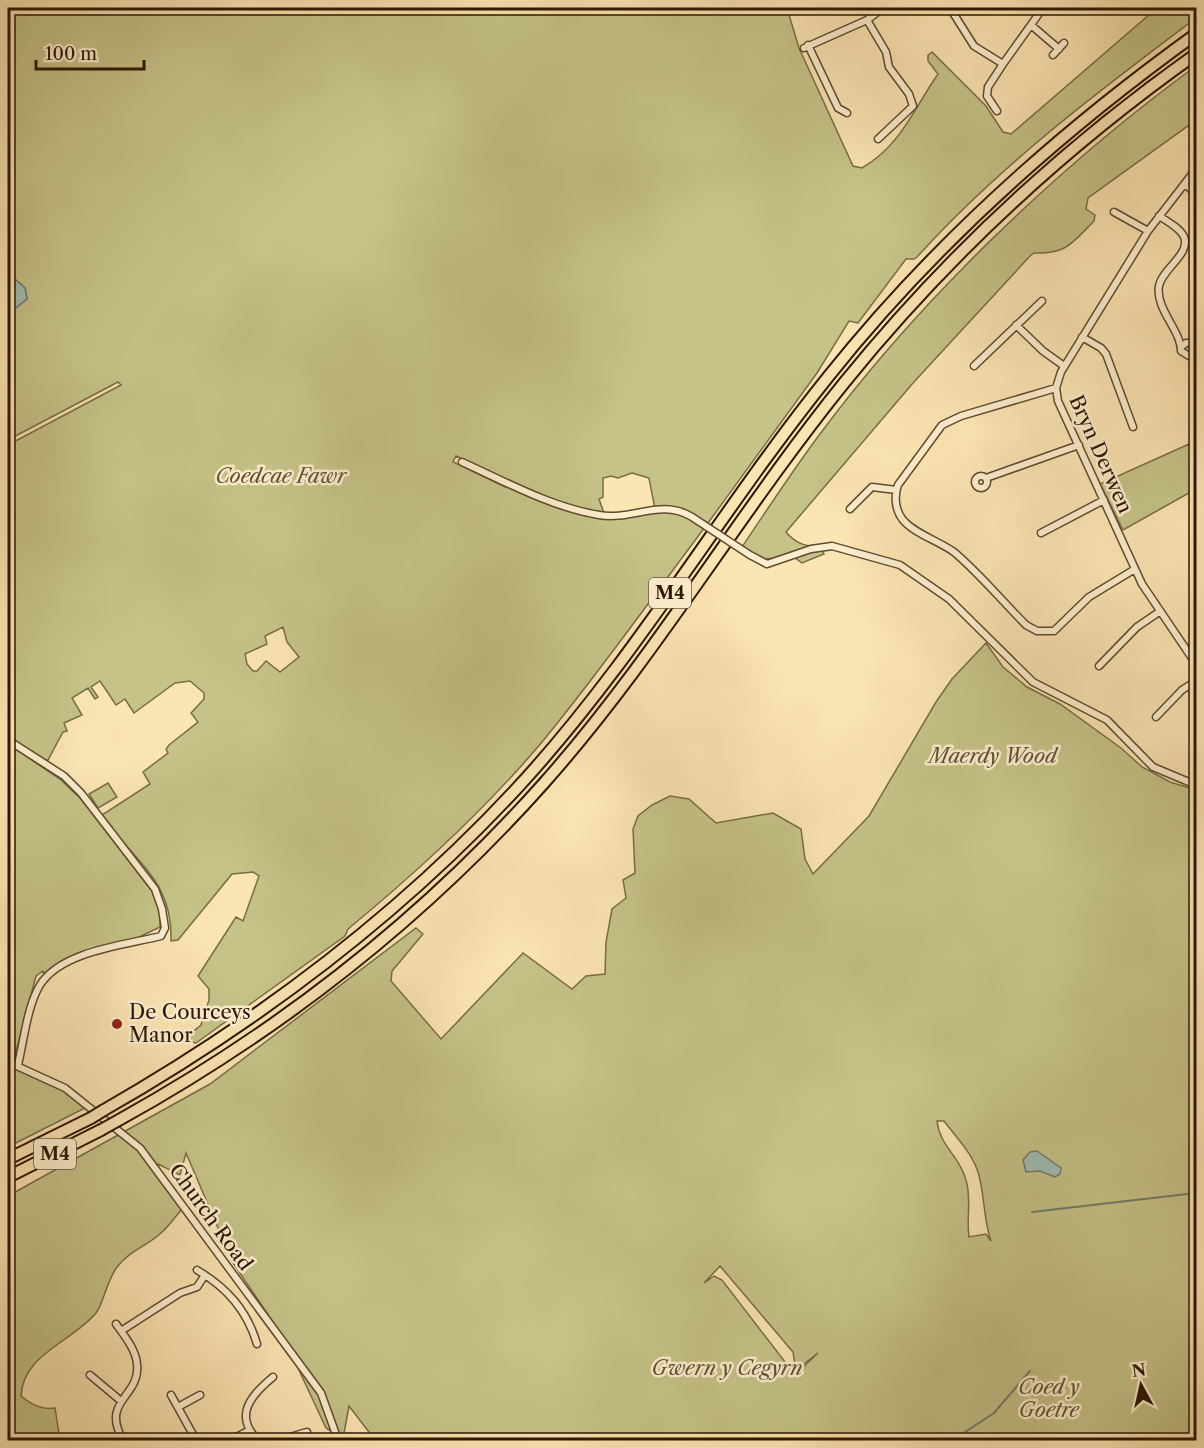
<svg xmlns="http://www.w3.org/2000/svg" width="1204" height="1448" font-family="'Libre Caslon Text',serif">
	<rect width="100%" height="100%" fill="#fbe5b3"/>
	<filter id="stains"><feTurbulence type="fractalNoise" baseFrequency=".00333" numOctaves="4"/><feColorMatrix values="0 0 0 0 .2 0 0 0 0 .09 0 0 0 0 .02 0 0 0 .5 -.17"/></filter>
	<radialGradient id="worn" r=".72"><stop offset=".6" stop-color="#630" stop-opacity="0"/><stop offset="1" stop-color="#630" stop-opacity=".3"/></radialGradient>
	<path fill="#c5c388" stroke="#786c45" stroke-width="1.5" fill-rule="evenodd" d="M 8,8 L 787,8 L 799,48 L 853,166 L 862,168 C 901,145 913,110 938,74 L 928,61 L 928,55 L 932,52 L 986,106 L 1003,132 L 1011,134 L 1157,8 L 1196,8 L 1196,18 C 1099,91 999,166 917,257 L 914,259 L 906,259 L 858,323 L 849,321 L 817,373 L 708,523 L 699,520 L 705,527 C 651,599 599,673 542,742 C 484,811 417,872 348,929 L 345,936 L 196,1043 L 192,1042 L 189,1035 L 201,1025 L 209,1000 L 209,989 L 198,976 L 236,917 L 243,921 L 259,876 L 253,872 L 232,874 L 178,940 L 171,941 C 173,878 133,862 102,815 L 150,784 L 143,772 L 168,753 L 166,749 L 169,745 L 198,722 L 191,713 L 204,699 L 204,693 L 190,681 L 175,683 L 134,713 L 125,699 L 116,705 L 100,681 L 91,687 L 98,697 L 95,699 L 88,688 L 72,698 L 82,715 L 64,723 L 67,731 L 63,732 L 48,760 L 43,760 L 8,737 L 8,445 L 121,385 L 118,382 L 8,440 L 8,314 L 27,299 L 25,288 L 16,280 L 8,281 ZM 456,456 L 507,480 L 505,487 L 453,462 ZM 632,473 L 649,478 L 655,509 L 605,516 L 599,499 L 603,497 L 603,478 L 611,476 L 618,478 ZM 283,627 L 287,642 L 299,657 L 280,672 L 266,661 L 257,671 L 253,671 L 247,664 L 245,654 L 267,644 L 265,636 Z
		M 1196,66 L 1196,120 L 1088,198 L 1086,209 L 1095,215 L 1094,221 C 1072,243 1067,254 1034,253 L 1030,256 L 913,383 L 786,532 C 796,544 805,546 820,547 L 824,554 L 802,563 L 795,558 L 757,559 L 742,547 C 767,510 791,473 817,438 C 918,301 1059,166 1196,66 Z
		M 1189,444 L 1196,457 L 1196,489 L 1123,530 L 1100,484 Z
		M 986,643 L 1003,667 L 1027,687 L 1060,704 L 1121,748 L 1142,767 L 1170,782 L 1196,790 L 1196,1440 L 375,1440 L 349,1406 L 343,1439 L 326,1428 L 284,1338 L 233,1263 L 186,1153 L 180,1175 L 158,1164 L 154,1173 L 182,1209 C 175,1217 169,1226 161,1233 C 147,1246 129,1251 117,1267 C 107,1280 103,1305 96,1313 C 72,1342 23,1354 21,1396 C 32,1405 42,1410 55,1408 L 60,1440 L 8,1440 L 8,1196 L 210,1084 L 416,928 L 423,934 L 392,971 L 391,981 L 441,1039 L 523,953 L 572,989 L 586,976 L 605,974 L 606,942 L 612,909 L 626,898 L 623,880 L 635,873 L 633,829 L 638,816 L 652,805 L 670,796 L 689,799 L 716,823 L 773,813 L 801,829 L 805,859 L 813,874 L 869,816 L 936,702 L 952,679 ZM 937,1121 L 944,1121 C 956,1137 972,1153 978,1172 C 985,1194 983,1219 991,1241 L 986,1234 L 969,1237 C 966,1218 972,1199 966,1180 C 960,1156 940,1147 937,1121 ZM 720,1266 L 793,1352 L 796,1370 L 818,1353 L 795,1375 L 722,1280 L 714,1276 L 704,1283 Z
		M 8,744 L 61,780 L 81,799 L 152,891 L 160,913 L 160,927 L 137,938 L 79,957 L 46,977 L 43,971 L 36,976 L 14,1059 L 8,1058 Z
		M 108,783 L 117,797 L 98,808 L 89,794 Z
		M 8,1064 L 34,1072 L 89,1106 L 8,1147 Z"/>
	<path fill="#a0bdb5" stroke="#727a6d" stroke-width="1.5" d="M 16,280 L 25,288 L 27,299 L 8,314 L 8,281 Z
		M 1037,1151 L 1061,1168 L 1060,1174 L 1055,1177 L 1040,1171 L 1026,1172 L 1023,1160 L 1030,1152 Z"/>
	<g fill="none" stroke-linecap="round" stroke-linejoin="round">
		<path stroke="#727a6d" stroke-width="2" d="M 8,1122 L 11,1121
			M 1032,1212 L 1196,1193
			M 953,1440 L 994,1413 L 1030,1371"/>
		<defs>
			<path id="minor" d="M 950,8 L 974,46 L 1003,64 L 988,87 L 987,96 L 997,111
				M 867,20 L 886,52 L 889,67 L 909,94 L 913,106 L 878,139
				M 1031,25 L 1059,49
				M 808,45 L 838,108 L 847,113
				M 804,48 L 867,20 L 883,8
				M 1053,55 L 1064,43
				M 1003,64 L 1043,8
				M 1196,169 L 1148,231 L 1061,372 L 1056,388 L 1058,401 L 1142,584 L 1196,664
				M 1185,184 L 1196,194
				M 1114,212 L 1148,231
				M 1159,216 C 1167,221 1181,229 1184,237 C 1191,254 1162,269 1159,286 C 1155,309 1181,330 1181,351 L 1189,356 L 1194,351 L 1191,343 L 1186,343 L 1181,347
				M 1016,325 L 1043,351 L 1064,366
				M 1082,337 L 1101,348 L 1106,354 L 1133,427
				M 974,366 L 1042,301
				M 1056,388 L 961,416 L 942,425 L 898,485 C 894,496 895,510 903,520 C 915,534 939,541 954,552 C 980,574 1002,601 1026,625 L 1037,631 L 1054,631 L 1089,597 L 1135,569
				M 462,462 C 506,482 551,507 599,515 C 632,521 661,498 692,517
				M975 482a6 6 0 1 1 12 0a6 6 0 1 1-12 0Z
				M 986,478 L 1079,445
				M 850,509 L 872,487 L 896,490
				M 1041,533 L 1104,500
				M 750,555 L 767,564 L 811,549 L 832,546 L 900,565 L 949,599 L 1033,682 L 1107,720 L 1153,767 L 1196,785
				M 1099,666 L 1137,627 L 1159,612
				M 1156,717 L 1182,690 L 1196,681
				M 8,740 L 64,776 L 81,793 L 155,889 L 162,909 L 165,928 L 161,936 C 125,945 61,951 40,985 C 27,1007 24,1040 18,1065
				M 8,1062 L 65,1088 L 140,1148 L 321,1393 L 338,1440
				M 197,1270 C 227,1288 247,1310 257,1344
				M 116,1324 C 124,1335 136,1350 137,1364 C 141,1397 100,1400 123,1440
				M 121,1331 L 180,1293 L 197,1287 L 205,1275
				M 90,1375 L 121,1401
				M 171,1395 L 196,1440
				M 178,1407 L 200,1395
				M 231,1440 L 248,1431
				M 258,1440 C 233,1416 251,1395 273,1377
				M 280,1440 L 307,1432"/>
			<path id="motorway" d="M 104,1110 C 258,1022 399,916 519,786 C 635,660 721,510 828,377 C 933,245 1060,132 1196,34
				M 119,1120 C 278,1032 423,919 544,783 C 655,658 739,513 844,383 C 945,258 1065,147 1196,54
				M 8,1159 L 91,1118
				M 8,1177 L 101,1130"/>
		</defs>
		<use href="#minor" stroke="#604a2e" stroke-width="9"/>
		<use href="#motorway" stroke="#2c1602" stroke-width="14"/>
		<use href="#minor" stroke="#fceece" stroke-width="6"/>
		<use href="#motorway" stroke="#fbe5b3" stroke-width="10"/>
		<defs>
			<path id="minor-bridge" d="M 692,517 L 750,555"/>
			<path id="motorway-bridge" d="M 91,1118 L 104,1110
				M 101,1130 L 119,1120"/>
		</defs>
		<use href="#minor-bridge" stroke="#604a2e" stroke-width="9" stroke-linecap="butt"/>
		<use href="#motorway-bridge" stroke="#2c1602" stroke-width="14" stroke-linecap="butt"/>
		<use href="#minor-bridge" stroke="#fceece" stroke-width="6"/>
		<use href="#motorway-bridge" stroke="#fbe5b3" stroke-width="10"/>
	</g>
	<circle fill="#8f2418" stroke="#fceece" stroke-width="2" cx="117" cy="1024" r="6"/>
	<g text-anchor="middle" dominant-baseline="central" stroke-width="5" stroke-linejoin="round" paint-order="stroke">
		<g fill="#fceece" stroke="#6a573f" stroke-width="1.5">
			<rect x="649" y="578" width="42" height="30" rx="4.5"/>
			<rect x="34" y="1139" width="42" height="30" rx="4.5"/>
		</g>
		<g font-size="18" font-weight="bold" fill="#2c1602">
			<text x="670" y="593">M4</text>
			<text x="55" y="1154">M4</text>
		</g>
		<g font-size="20" fill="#2c1602" stroke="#fceece">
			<text transform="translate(1101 454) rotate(66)">Bryn Derwen</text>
			<text transform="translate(211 1217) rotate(54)">Church Road</text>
		</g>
		<g font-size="20" font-style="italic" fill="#625331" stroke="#fceece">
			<text x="281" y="476">Coedcae Fawr</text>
			<text x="993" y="756">Maerdy Wood</text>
			<text x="727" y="1368">Gwern y Cegyrn</text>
			<text x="1049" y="1387">Coed y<tspan x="1049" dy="23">Goetre</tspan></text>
		</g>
		<g font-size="20" fill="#2c1602" stroke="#fceece" text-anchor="start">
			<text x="129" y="1012">De Courceys<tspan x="129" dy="23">Manor</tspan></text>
		</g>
	</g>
	<rect width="1204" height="1448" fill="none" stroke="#fbe5b3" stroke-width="30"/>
	<rect x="9" y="9" width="1186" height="1430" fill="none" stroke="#2c1602" stroke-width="3"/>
	<rect x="15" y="15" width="1174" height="1418" fill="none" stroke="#2c1602" stroke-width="1.5"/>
	<g transform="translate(1141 1385) rotate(352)" stroke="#fceece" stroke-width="4.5" paint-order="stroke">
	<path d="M0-4.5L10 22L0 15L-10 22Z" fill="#2c1602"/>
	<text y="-9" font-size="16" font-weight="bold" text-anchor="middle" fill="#2c1602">N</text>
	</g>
	<path d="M36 60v9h108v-9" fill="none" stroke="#2c1602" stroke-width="3"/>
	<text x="45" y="60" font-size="18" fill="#2c1602" stroke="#fceece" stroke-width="4.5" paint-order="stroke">100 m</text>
	<rect width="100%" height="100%" filter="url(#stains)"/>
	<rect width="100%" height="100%" fill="url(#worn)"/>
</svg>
